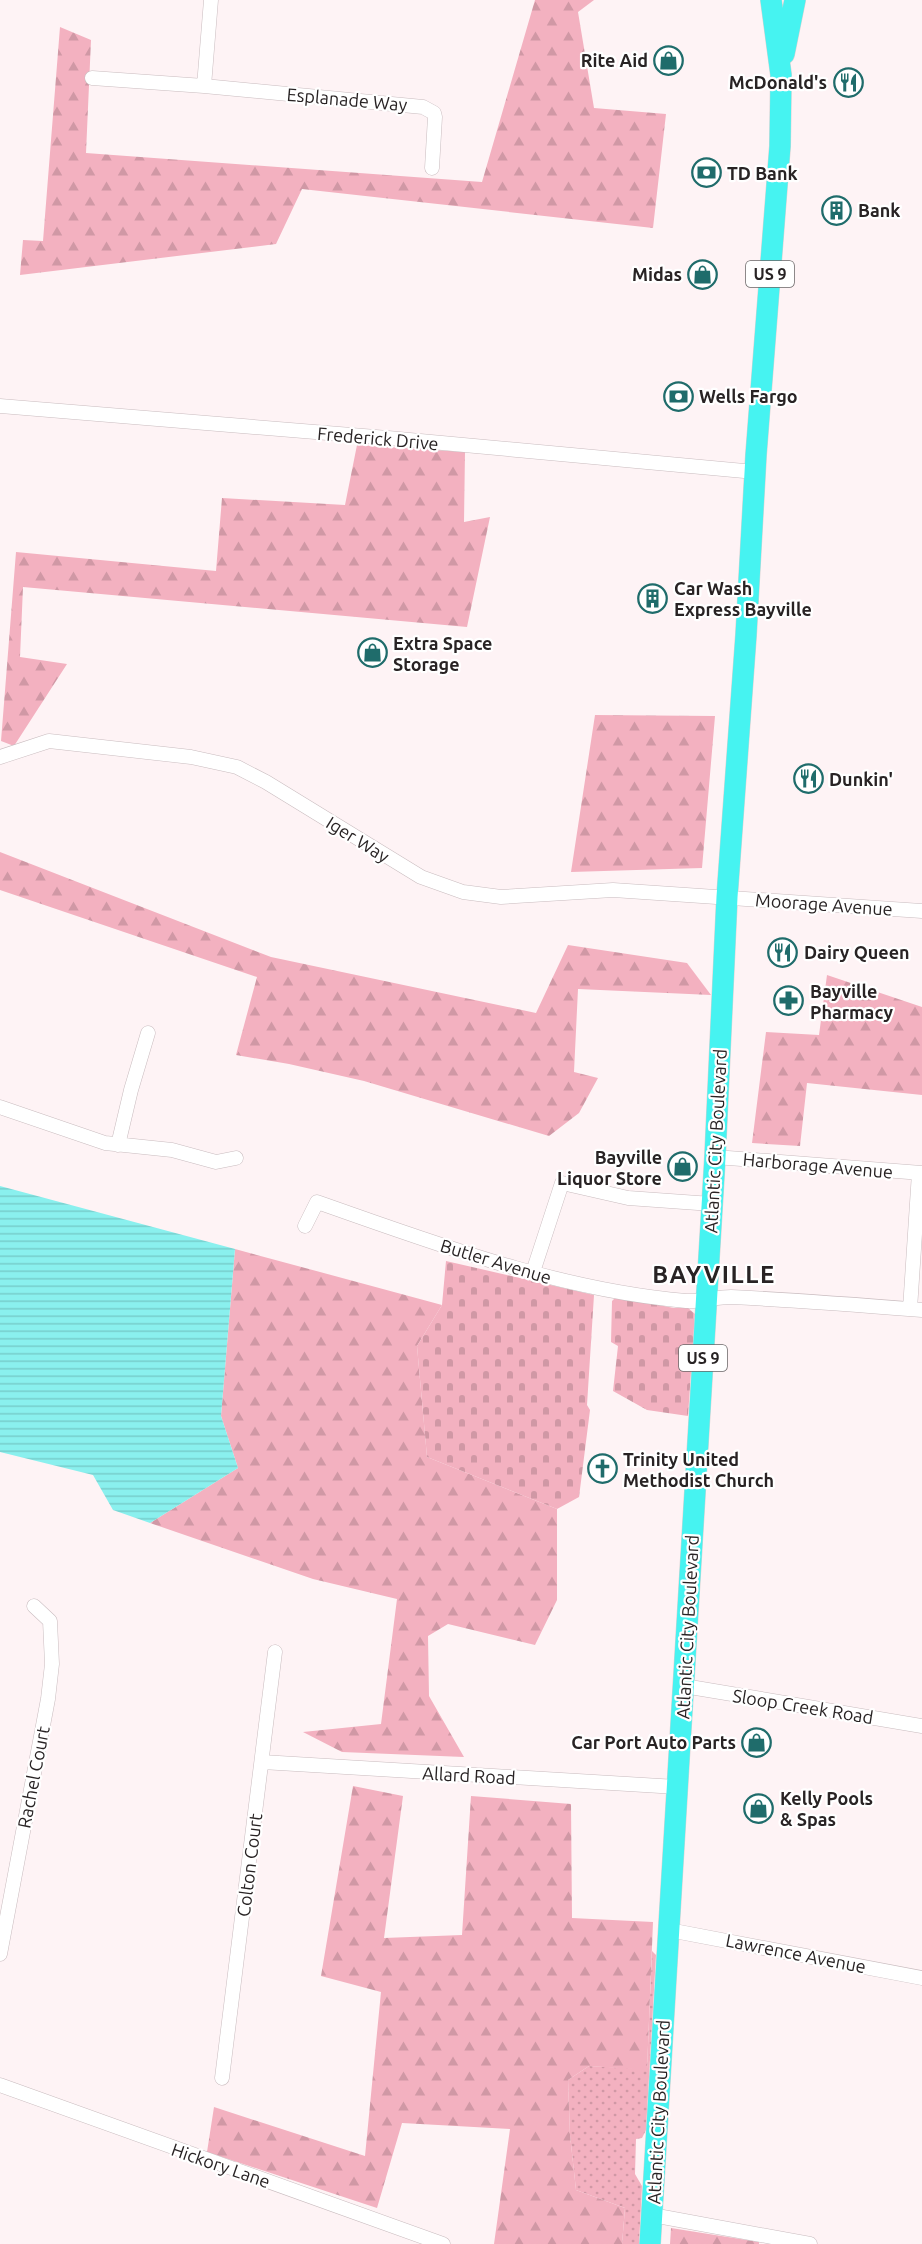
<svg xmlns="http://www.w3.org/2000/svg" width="922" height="2244" font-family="Ubuntu,sans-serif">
	<defs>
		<pattern id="grass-dots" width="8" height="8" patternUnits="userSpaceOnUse" patternTransform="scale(1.5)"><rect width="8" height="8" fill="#f3b1c0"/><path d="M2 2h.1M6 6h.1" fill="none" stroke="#d098a5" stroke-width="1.8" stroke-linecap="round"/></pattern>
		<pattern id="forest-firs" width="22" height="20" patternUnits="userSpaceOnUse" patternTransform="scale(1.5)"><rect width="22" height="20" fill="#f3b1c0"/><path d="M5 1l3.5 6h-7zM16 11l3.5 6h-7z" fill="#d098a5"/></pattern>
		<pattern id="cemetery-stones" width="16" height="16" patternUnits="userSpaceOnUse" patternTransform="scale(1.5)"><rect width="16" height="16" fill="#f3b1c0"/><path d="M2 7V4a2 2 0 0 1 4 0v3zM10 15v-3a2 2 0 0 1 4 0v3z" fill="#d098a5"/></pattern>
		<pattern id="water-rules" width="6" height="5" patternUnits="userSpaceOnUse" patternTransform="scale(1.5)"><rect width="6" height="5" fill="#8af0ee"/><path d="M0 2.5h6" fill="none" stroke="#77cecc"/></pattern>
	</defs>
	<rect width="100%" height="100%" fill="#fef3f5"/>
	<path fill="url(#grass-dots)" d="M 652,1951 L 656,1955 L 646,2130 L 642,2138 L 636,2139 L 635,2174 L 642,2186 L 639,2244 L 622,2244 L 625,2208 L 576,2190 L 570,2135 L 568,2080 L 589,2066 L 647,2069 Z"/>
	<path fill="url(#forest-firs)" d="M 535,0 L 594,0 L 578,12 L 594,108 L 666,114 L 653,228 L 302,189 L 276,244 L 20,275 L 23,240 L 43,241 L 60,27 L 91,40 L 86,153 L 482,182 Z
		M 357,445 L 465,452 L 464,522 L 490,517 L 467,627 L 23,587 L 20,657 L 67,664 L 14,746 L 1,741 L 16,552 L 216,571 L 222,498 L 345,505 Z
		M 595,715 L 715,716 L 702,868 L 571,872 Z
		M 0,852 L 271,957 L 536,1013 L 568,945 L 687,963 L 711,995 L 578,989 L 574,1072 L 598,1078 L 579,1113 L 549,1136 L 364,1081 L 289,1064 L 236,1055 L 257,977 L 0,890 Z
		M 827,975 L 922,1007 L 922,1095 L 807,1083 L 800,1146 L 752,1143 L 766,1032 L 819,1035 Z
		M 235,1249 L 442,1305 L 417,1346 L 427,1457 L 557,1509 L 557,1600 L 535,1645 L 448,1624 L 428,1636 L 429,1696 L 464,1757 L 342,1752 L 303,1732 L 381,1724 L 397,1599 L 313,1579 L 150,1523 L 238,1468 L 221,1416 Z
		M 353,1786 L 403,1796 L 384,1938 L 462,1935 L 471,1796 L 571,1804 L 572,1918 L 653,1922 L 647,2070 L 589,2066 L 568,2080 L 570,2135 L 576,2190 L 625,2208 L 622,2244 L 494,2244 L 510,2129 L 402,2123 L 377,2208 L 207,2152 L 214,2107 L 365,2156 L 381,1992 L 321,1976 Z
		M 671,2228 L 759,2242 L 759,2244 L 670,2244 Z"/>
	<path fill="url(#cemetery-stones)" d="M 446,1261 L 594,1295 L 587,1405 L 590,1410 L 579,1497 L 557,1509 L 427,1457 L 417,1346 L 442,1305 Z
		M 615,1298 L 622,1298 L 674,1308 L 687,1307 L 695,1314 L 688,1416 L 647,1410 L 613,1391 L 618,1346 L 611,1342 L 612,1301 Z"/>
	<path fill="url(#water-rules)" d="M 0,1186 L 235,1249 L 221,1416 L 238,1468 L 150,1523 L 113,1510 L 93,1475 L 0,1452 Z"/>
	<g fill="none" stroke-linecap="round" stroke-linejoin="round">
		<defs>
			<path id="minor" d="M 92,78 L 204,86 L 423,107 L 434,113 L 435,117 L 432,168
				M 204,86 L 211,0
				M 0,406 L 388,438 L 755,472
				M 0,757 L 49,741 L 191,757 L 237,767 L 266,782 L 421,877 L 463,892 L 501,897 L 613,890 L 922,911
				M 0,1107 L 105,1143 L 172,1150 L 216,1162 L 236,1158
				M 118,1145 L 131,1090 L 148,1033
				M 715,1157 L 922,1173
				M 305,1226 L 317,1202 C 437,1244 558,1290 686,1301 C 701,1302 716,1297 731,1297 C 795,1300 859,1305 922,1310
				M 533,1272 L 562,1183 L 628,1198 L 712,1204
				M 910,1309 L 919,1173
				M 684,1686 L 922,1726
				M 262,1762 L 677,1787
				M 669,1930 L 922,1978
				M 0,1954 L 48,1699 L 52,1664 L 50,1621 L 34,1606
				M 222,2078 L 275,1652
				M 0,2085 L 443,2244
				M 652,2215 L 810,2244"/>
			<path id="highway" d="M 784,54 L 795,0
				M 650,2244 L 715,1157 L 727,897 L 746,635 L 756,455 L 780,146 L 781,75 L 771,0"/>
		</defs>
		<use href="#minor" stroke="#c9bcbf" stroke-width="15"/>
		<use href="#highway" stroke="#d4d3d3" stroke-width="22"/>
		<use href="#minor" stroke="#fff" stroke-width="14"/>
		<use href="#highway" stroke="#46f3f1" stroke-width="21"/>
	</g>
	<defs>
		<symbol id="shop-ring" viewBox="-11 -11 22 22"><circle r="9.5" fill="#fff" stroke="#1f6c6b" stroke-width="1.5"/><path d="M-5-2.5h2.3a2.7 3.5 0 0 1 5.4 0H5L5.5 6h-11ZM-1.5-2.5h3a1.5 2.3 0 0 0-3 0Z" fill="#1f6c6b"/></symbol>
		<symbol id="restaurant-ring" viewBox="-11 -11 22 22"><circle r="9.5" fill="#fff" stroke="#1f6c6b" stroke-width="1.5"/><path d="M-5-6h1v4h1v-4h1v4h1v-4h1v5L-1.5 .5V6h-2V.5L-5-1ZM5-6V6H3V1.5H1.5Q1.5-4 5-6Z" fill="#1f6c6b"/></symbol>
		<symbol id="bank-ring" viewBox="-11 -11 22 22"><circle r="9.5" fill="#fff" stroke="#1f6c6b" stroke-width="1.5"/><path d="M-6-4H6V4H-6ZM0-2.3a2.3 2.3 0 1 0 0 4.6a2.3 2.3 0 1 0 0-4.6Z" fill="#1f6c6b"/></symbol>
		<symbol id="building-ring" viewBox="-11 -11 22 22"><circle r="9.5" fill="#fff" stroke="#1f6c6b" stroke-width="1.5"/><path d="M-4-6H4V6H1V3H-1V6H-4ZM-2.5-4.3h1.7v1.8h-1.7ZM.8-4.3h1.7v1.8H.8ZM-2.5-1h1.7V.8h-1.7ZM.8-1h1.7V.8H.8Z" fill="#1f6c6b"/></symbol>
		<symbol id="pharmacy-ring" viewBox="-11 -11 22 22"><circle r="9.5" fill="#fff" stroke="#1f6c6b" stroke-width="1.5"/><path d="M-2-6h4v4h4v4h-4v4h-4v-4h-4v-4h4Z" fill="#1f6c6b"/></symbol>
		<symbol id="church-ring" viewBox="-11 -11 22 22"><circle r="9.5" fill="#fff" stroke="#1f6c6b" stroke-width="1.5"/><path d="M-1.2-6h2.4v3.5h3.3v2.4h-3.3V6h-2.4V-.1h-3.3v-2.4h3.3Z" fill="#1f6c6b"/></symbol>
	</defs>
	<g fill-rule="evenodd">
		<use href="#shop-ring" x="652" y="44" width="33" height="33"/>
		<use href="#restaurant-ring" x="832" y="66" width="33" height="33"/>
		<use href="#bank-ring" x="690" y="156" width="33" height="33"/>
		<use href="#building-ring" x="820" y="194" width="33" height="33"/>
		<use href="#shop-ring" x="686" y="258" width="33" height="33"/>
		<use href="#bank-ring" x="662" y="380" width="33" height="33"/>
		<use href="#building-ring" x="636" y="582" width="33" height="33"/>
		<use href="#shop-ring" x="356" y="636" width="33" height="33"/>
		<use href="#restaurant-ring" x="792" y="762" width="33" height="33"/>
		<use href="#restaurant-ring" x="766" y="936" width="33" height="33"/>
		<use href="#pharmacy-ring" x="772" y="984" width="33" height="33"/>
		<use href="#shop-ring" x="666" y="1150" width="33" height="33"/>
		<use href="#church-ring" x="586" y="1452" width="33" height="33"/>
		<use href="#shop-ring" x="740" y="1726" width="33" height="33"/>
		<use href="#shop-ring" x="742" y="1792" width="33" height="33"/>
	</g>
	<g text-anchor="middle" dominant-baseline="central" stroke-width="4.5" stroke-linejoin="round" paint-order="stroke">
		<g fill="#fff" stroke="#686566" stroke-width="1.5">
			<rect x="746" y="261" width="48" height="26" rx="4.5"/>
			<rect x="679" y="1345" width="48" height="26" rx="4.5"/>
		</g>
		<g font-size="16" font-weight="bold" fill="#282324">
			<text x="770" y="274">US 9</text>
			<text x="703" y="1358">US 9</text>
		</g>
		<g font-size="18" font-weight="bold" fill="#282324" stroke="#fff" text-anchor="start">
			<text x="648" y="60" text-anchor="end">Rite Aid</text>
			<text x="827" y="82" text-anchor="end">McDonald's</text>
			<text x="727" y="173">TD Bank</text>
			<text x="858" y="210">Bank</text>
			<text x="682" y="274" text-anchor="end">Midas</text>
			<text x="699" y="396">Wells Fargo</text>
			<text x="674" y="588">Car Wash<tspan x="674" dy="21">Express Bayville</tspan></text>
			<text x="393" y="643">Extra Space<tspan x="393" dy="21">Storage</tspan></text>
			<text x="829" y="779">Dunkin'</text>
			<text x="804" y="952">Dairy Queen</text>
			<text x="810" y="991">Bayville<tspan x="810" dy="21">Pharmacy</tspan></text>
			<text x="662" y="1157" text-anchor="end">Bayville<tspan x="662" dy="21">Liquor Store</tspan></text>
			<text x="623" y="1459">Trinity United<tspan x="623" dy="21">Methodist Church</tspan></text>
			<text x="736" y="1742" text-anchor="end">Car Port Auto Parts</text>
			<text x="780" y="1798">Kelly Pools<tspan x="780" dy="21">&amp; Spas</tspan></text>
		</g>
		<g font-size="18" fill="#282324" stroke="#fff">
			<text transform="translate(347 99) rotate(5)">Esplanade Way</text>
			<text transform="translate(378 438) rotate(5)">Frederick Drive</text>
			<text transform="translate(358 839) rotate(32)">Iger Way</text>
			<text transform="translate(824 904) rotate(4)">Moorage Avenue</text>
			<text transform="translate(715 1141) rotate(-87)">Atlantic City Boulevard</text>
			<text transform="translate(818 1165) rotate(5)">Harborage Avenue</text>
			<text transform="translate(496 1261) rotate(17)">Butler Avenue</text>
			<text transform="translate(687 1627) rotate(-87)">Atlantic City Boulevard</text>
			<text transform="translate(803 1706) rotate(9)">Sloop Creek Road</text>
			<text transform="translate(469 1775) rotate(3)">Allard Road</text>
			<text transform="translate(33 1777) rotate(-79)">Rachel Court</text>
			<text transform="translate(249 1865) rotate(-83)">Colton Court</text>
			<text transform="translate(796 1953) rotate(11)">Lawrence Avenue</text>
			<text transform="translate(658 2112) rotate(-87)">Atlantic City Boulevard</text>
			<text transform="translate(221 2165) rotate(19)">Hickory Lane</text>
		</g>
		<g font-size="24" font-weight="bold" letter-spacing="1.5" fill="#282324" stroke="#fff">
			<text x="714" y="1274">BAYVILLE</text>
		</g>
	</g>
</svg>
